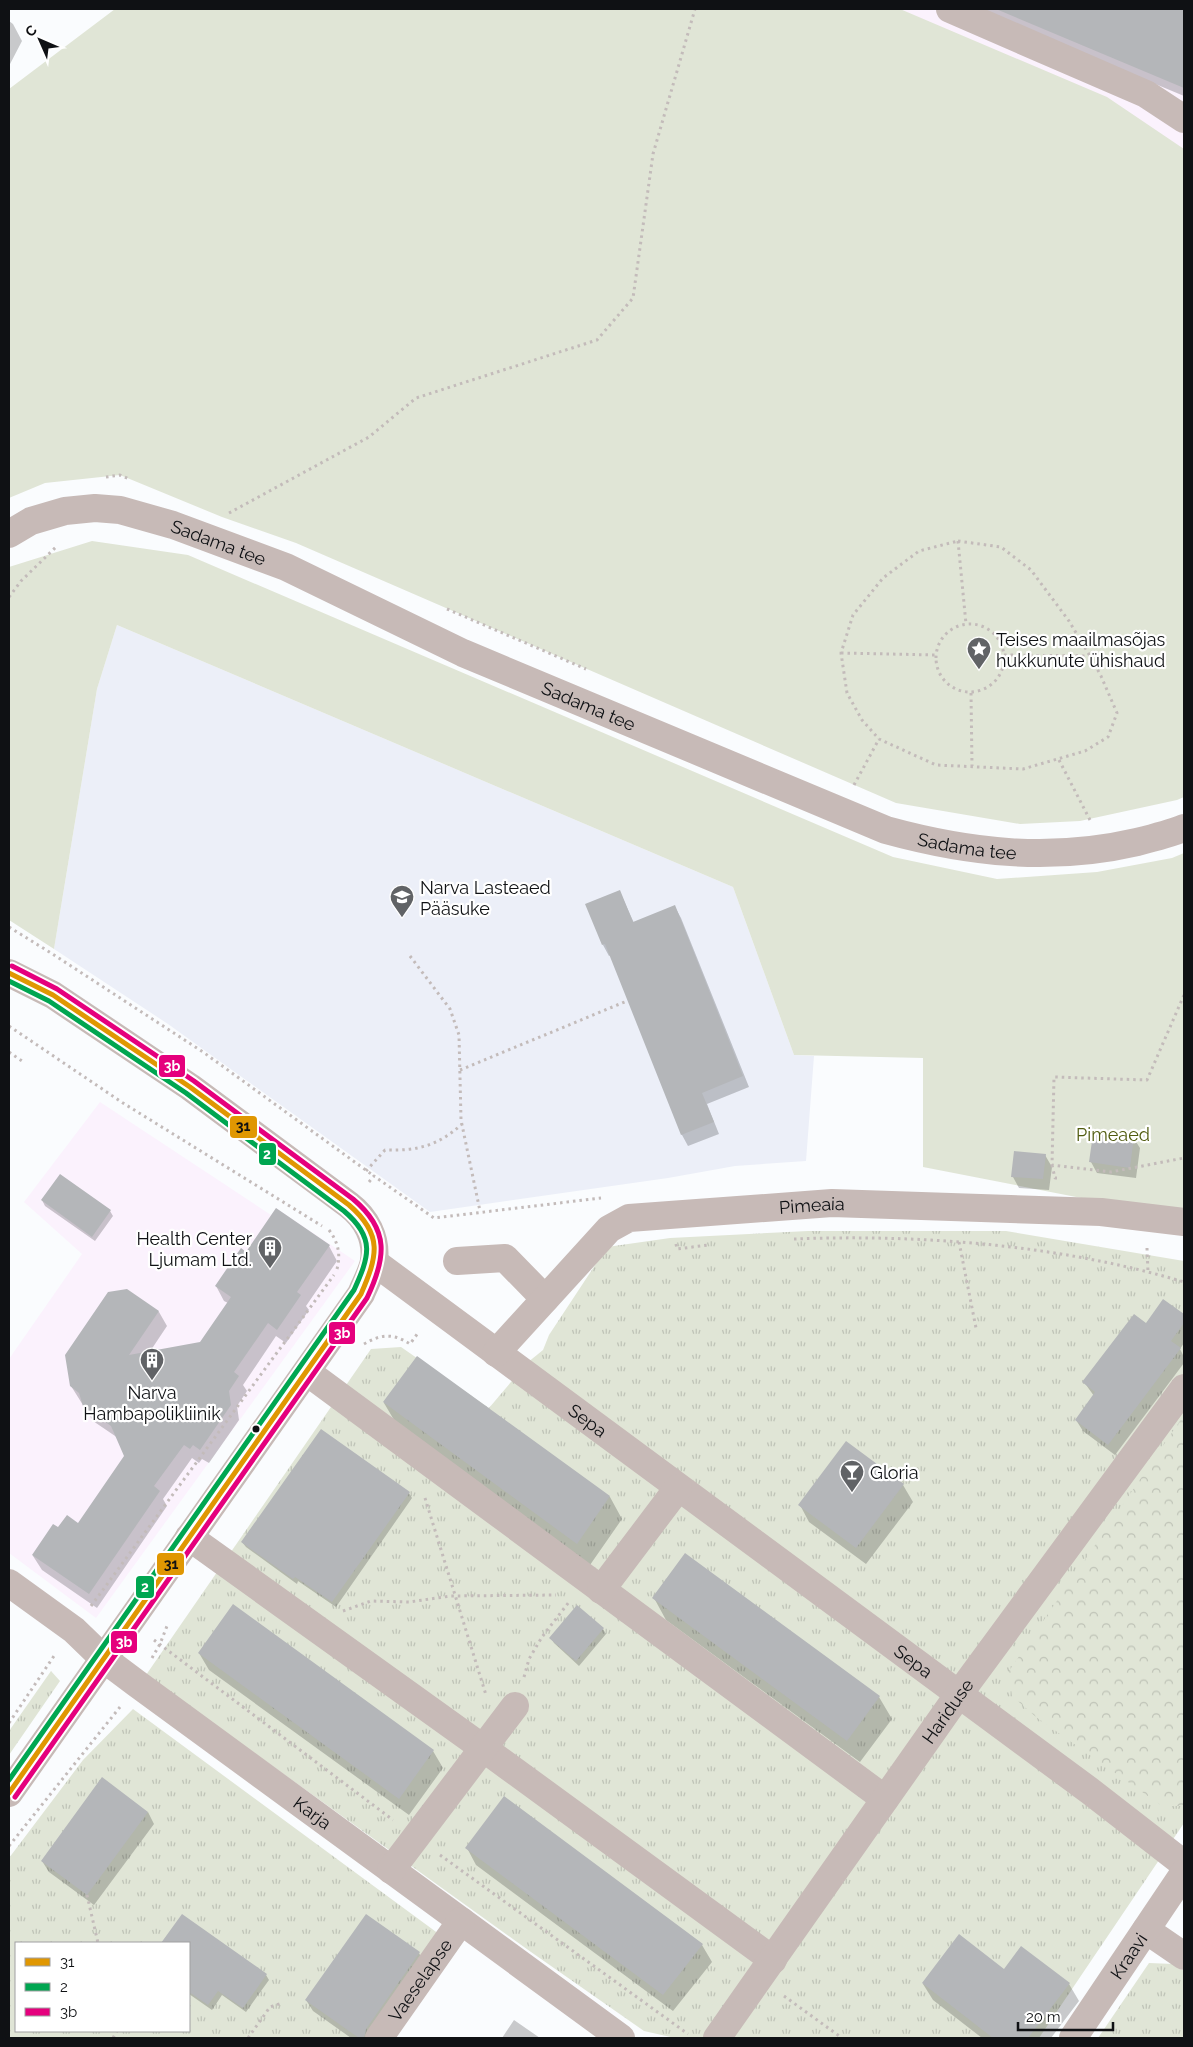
<svg xmlns="http://www.w3.org/2000/svg" width="1193" height="2047" font-family="Raleway,sans-serif">
	<defs>
		<pattern id="grass-tufts" width="24" height="20" patternUnits="userSpaceOnUse" patternTransform="scale(1.25)"><rect width="24" height="20" fill="#e0e5d6"/><path d="M3 7l-1-3M5 7V3M7 7l1-3M15 17l-1-3M17 17v-4M19 17l1-3" fill="none" stroke="#bfc3b7"/></pattern>
		<pattern id="forest-crowns" width="20" height="18" patternUnits="userSpaceOnUse" patternTransform="scale(1.25)"><rect width="20" height="18" fill="#e0e5d6"/><path d="M2 6a3 3 0 1 1 6 0M12 15a3 3 0 1 1 6 0" fill="none" stroke="#bfc3b7"/></pattern>
	</defs>
	<rect width="100%" height="100%" fill="#fafcfe"/>
	<path fill="#fbf2fd" d="M 898,9 L 1184,9 L 1184,150 Z
		M 100,1102 L 271,1215 L 276,1208 L 355,1261 L 96,1618 L 9,1553 L 9,1359 L 82,1254 L 24,1202 Z"/>
	<path fill="#eceff8" d="M 117,625 L 733,887 L 794,1055 L 814,1056 L 806,1161 L 735,1166 L 668,1178 L 430,1212 L 168,1024 L 54,949 L 97,689 Z"/>
	<path fill="url(#grass-tufts)" fill-rule="evenodd" d="M 808,1231 L 1006,1231 L 1184,1261 L 1184,1823 L 1039,2038 L 675,2038 L 644,2031 L 531,1952 L 146,1675 L 371,1349 L 401,1347 L 489,1408 L 527,1363 L 543,1350 L 549,1335 L 607,1247 L 670,1238 Z
		M 51,1671 L 60,1681 L 9,1755 L 9,1731 Z
		M 133,1709 L 443,1937 L 369,2038 L 9,2038 L 9,1858 L 83,1760 ZM 16,1943 L 189,1943 L 189,2031 L 16,2031 Z
		M 1149,1963 L 1174,1964 L 1184,1971 L 1184,2038 L 1098,2038 Z"/>
	<path fill="url(#forest-crowns)" d="M 1184,1415 L 1184,1806 L 1162,1806 L 1036,1717 L 1012,1696 L 1009,1671 Z"/>
	<path fill="#e0e5d6" d="M 115,9 L 900,9 L 1107,97 L 1184,149 L 1184,797 L 1177,800 L 1080,821 L 1020,824 L 896,803 L 296,543 L 222,517 L 120,475 L 45,483 L 9,498 L 9,89 Z
		M 92,541 L 188,555 L 893,857 L 997,879 L 1097,872 L 1172,858 L 1184,853 L 1184,1214 L 1153,1212 L 923,1167 L 923,1058 L 794,1055 L 733,887 L 117,625 L 97,689 L 54,949 L 9,920 L 9,567 Z"/>
	<path fill="#0003" d="M 976,9 L 1184,9 L 1184,96 Z
		M 9,21 L 13,24 L 22,41 L 9,66 Z
		M 620,892 L 634,923 L 675,907 L 681,918 L 749,1087 L 707,1104 L 719,1134 L 688,1146 L 682,1135 L 611,955 L 609,956 L 603,945 Z
		M 1133,1137 L 1140,1148 L 1136,1178 L 1097,1173 L 1091,1162 Z
		M 1045,1155 L 1052,1167 L 1049,1190 L 1019,1188 L 1013,1177 Z
		M 42,1200 L 110,1211 L 113,1216 L 95,1241 L 45,1206 Z
		M 329,1246 L 337,1261 L 306,1306 L 309,1310 L 286,1343 L 276,1336 L 243,1385 L 247,1391 L 237,1406 L 239,1420 L 209,1463 L 202,1459 L 199,1463 L 192,1458 L 163,1499 L 167,1506 L 97,1608 L 42,1570 L 33,1556 L 59,1529 L 78,1525 L 125,1456 L 118,1438 L 93,1421 L 71,1386 L 127,1291 L 159,1312 L 167,1326 L 149,1353 L 201,1343 L 228,1303 L 224,1301 L 216,1286 L 246,1254 Z
		M 1164,1301 L 1184,1316 L 1184,1343 L 1180,1349 L 1184,1357 L 1184,1363 L 1115,1455 L 1083,1431 L 1076,1420 L 1094,1396 L 1084,1382 L 1146,1324 Z
		M 417,1357 L 610,1497 L 622,1519 L 590,1565 L 397,1425 L 384,1403 Z
		M 321,1431 L 409,1493 L 412,1498 L 336,1607 L 298,1581 L 297,1584 L 246,1547 L 242,1542 Z
		M 846,1443 L 903,1485 L 913,1502 L 866,1564 L 809,1522 L 800,1505 Z
		M 654,1598 L 879,1697 L 892,1719 L 860,1762 L 666,1620 Z
		M 233,1606 L 433,1751 L 443,1768 L 409,1815 L 209,1670 L 199,1653 Z
		M 577,1607 L 603,1629 L 606,1634 L 579,1666 L 554,1643 L 551,1638 Z
		M 148,1812 L 154,1824 L 94,1905 L 49,1872 L 42,1861 Z
		M 467,1848 L 702,1945 L 712,1962 L 673,2011 L 476,1865 Z
		M 182,1916 L 266,1975 L 269,1980 L 246,2012 L 222,1995 L 212,2010 L 189,1994 L 189,1943 L 163,1943 Z
		M 419,1953 L 425,1965 L 374,2038 L 351,2038 L 313,2011 L 306,2000 Z
		M 1004,1970 L 1069,1984 L 1079,2001 L 1051,2038 L 982,2038 L 933,2000 L 923,1984 Z
		M 514,2020 L 540,2038 L 502,2038 Z"/>
	<path fill="#b4b6b9" d="M 996,9 L 1184,9 L 1184,88 Z
		M 620,890 L 633,922 L 675,905 L 743,1076 L 702,1093 L 714,1122 L 681,1135 L 605,944 L 602,945 L 585,904 Z
		M 1093,1134 L 1134,1136 L 1130,1168 L 1089,1162 Z
		M 1014,1151 L 1046,1154 L 1043,1179 L 1011,1177 Z
		M 60,1174 L 111,1210 L 92,1237 L 41,1200 Z
		M 276,1208 L 330,1245 L 297,1292 L 301,1295 L 277,1330 L 268,1323 L 234,1372 L 239,1376 L 229,1391 L 231,1405 L 200,1450 L 193,1445 L 190,1449 L 184,1445 L 154,1486 L 160,1491 L 89,1594 L 32,1555 L 53,1524 L 58,1527 L 67,1515 L 78,1523 L 124,1456 L 111,1426 L 83,1406 L 79,1393 L 70,1386 L 65,1355 L 108,1292 L 127,1289 L 159,1311 L 129,1355 L 200,1342 L 231,1297 L 215,1286 L 241,1248 L 246,1252 Z
		M 1163,1299 L 1184,1314 L 1184,1323 L 1171,1341 L 1181,1348 L 1108,1445 L 1075,1420 L 1095,1392 L 1082,1382 L 1134,1314 L 1146,1323 Z
		M 417,1356 L 610,1496 L 577,1544 L 383,1402 Z
		M 321,1429 L 410,1492 L 332,1602 L 295,1577 L 293,1579 L 241,1542 Z
		M 846,1441 L 904,1484 L 856,1548 L 798,1505 Z
		M 685,1553 L 880,1696 L 847,1741 L 652,1598 Z
		M 233,1604 L 434,1750 L 399,1799 L 198,1653 Z
		M 577,1605 L 604,1628 L 576,1661 L 549,1638 Z
		M 102,1777 L 148,1812 L 87,1895 L 41,1861 Z
		M 504,1796 L 703,1944 L 663,1995 L 465,1848 Z
		M 182,1914 L 267,1974 L 243,2008 L 218,1991 L 208,2005 L 189,1992 L 189,1943 L 161,1943 Z
		M 366,1914 L 420,1952 L 366,2029 L 364,2038 L 359,2038 L 305,2000 Z
		M 959,1934 L 1004,1969 L 1021,1946 L 1070,1983 L 1028,2038 L 993,2038 L 922,1983 Z"/>
	<g fill="none" stroke-linecap="round" stroke-linejoin="round">
		<path stroke="#c3bbba" stroke-width="3" stroke-dasharray="2.5 4" stroke-linecap="butt" d="M 106,477 L 120,475 L 129,479
			M 229,513 L 369,437 L 416,398 L 597,340 L 633,298 L 653,154 L 695,9
			M 958,541 L 1001,547 L 1031,570 L 1069,621 L 1090,656 L 1101,676 L 1117,713 L 1108,737 L 1085,751 L 1023,769 L 936,765 L 879,739 L 862,720 L 847,693 L 841,653 L 853,615 L 883,578 L 919,551 Z
			M 958,541 L 966,624
			M 9,597 L 21,581 L 56,547
			M 447,609 L 586,669
			M936 658a34 34 0 1 1 68 0a34 34 0 1 1-68 0Z
			M 841,653 L 936,655
			M 1004,655 L 1090,656
			M 971,693 L 972,766
			M 1059,760 L 1090,820
			M 854,785 L 879,739
			M 9,927 L 51,953 L 203,1052 L 374,1176
			M 410,956 L 450,1009 L 459,1035 L 461,1120 L 480,1211
			M 1184,995 L 1147,1080 L 1054,1077 L 1052,1165 L 1111,1172 L 1184,1158
			M 9,1026 L 123,1103 L 322,1226
			M 9,1052 L 22,1061
			M 460,1070 L 627,1001
			M 1052,1165 L 1055,1178 L 1057,1178
			M 366,1171 L 385,1150 C 417,1151 438,1146 462,1124
			M 369,1182 L 374,1176 L 434,1218 L 601,1198
			M 329,1230 C 338,1242 341,1254 337,1269
			M 794,1239 C 922,1234 1061,1245 1184,1282
			M 959,1242 L 976,1328
			M 676,1244 L 677,1249 L 708,1245
			M 1147,1248 L 1148,1272
			M 364,1344 C 381,1334 393,1333 410,1344 L 418,1333
			M 425,1498 L 486,1695
			M 91,1606 L 334,1275
			M 343,1611 L 371,1601 L 409,1602 L 451,1596 L 556,1595
			M 154,1640 L 393,1820
			M 152,1658 L 160,1644 L 167,1626
			M 524,1677 L 529,1659 L 542,1637 L 569,1602
			M 9,1723 L 56,1653
			M 9,1846 L 120,1707
			M 440,1855 L 688,2034
			M 87,1895 L 98,1943
			M 784,1996 L 842,2038
			M 113,2038 L 117,2031
			M 248,2038 L 270,2007 L 282,2003"/>
		<g stroke="#c7bab7" stroke-width="28">
			<path d="M 950,9 L 1146,94 L 1184,119"/>
			<path id="s1" d="M 9,534 L 31,521 L 65,511 L 95,508 L 120,510 L 173,525 L 286,567 L 463,653 L 886,830 C 970,853 1051,862 1137,842 C 1153,838 1169,834 1184,828"/>
			<path d="M 9,973 L 53,995 L 190,1087 L 349,1205 C 366,1218 377,1238 374,1261 C 372,1272 365,1284 361,1294 L 9,1793"/>
			<path d="M 457,1261 L 505,1258 L 545,1299"/>
			<path id="s2" d="M 374,1262 L 1090,1791 L 1184,1864"/>
			<path id="s3" d="M 496,1353 L 609,1229 L 629,1218 L 832,1203 L 1101,1212 L 1184,1222"/>
			<path d="M 307,1372 L 885,1799"/>
			<path d="M 189,1537 L 483,1748 L 773,1960"/>
			<path id="s4" d="M 9,1583 L 74,1630 L 104,1659 L 136,1683 L 621,2038"/>
			<path d="M 601,1590 L 678,1488"/>
			<path d="M 391,1870 L 515,1706"/>
			<path d="M 1146,1930 L 1184,1956"/>
			<path id="s5" d="M 379,2038 L 461,1921"/>
			<path id="s6" d="M 717,2038 L 959,1694 L 1184,1388"/>
			<path id="s7" d="M 1073,2038 L 1184,1873"/>
		</g>
		<defs>
			<path id="bus-1" d="M 9,973 L 53,995 L 190,1087 L 349,1205 C 384,1235 377,1257 361,1294 L 9,1793"/>
			<path id="bus-2" d="M 9,981 L 49,1001 L 186,1093 L 344,1211 C 376,1238 369,1257 354,1290 L 9,1780"/>
			<path id="bus-3" d="M 12,966 L 57,989 L 194,1081 L 353,1199 C 390,1230 386,1258 367,1298 L 15,1797"/>
		</defs>
		<use href="#bus-1" stroke="#fff" stroke-width="9"/>
		<use href="#bus-2" stroke="#fff" stroke-width="9"/>
		<use href="#bus-3" stroke="#fff" stroke-width="9"/>
		<use href="#bus-1" stroke="#e09702" stroke-width="5"/>
		<use href="#bus-2" stroke="#00a651" stroke-width="5"/>
		<use href="#bus-3" stroke="#e5007d" stroke-width="5"/>
	</g>
	<defs>
		<symbol id="sight-pin" viewBox="-11 -11 22 30"><path d="M0 17L-7.5 6A9.5 9.5 0 1 1 7.5 6Z" fill="#616366" stroke="#fff"/><path d="M0-6L1.8-2.2L6-1.7L2.9 1.2L3.7 5.4L0 3.3L-3.7 5.4L-2.9 1.2L-6-1.7L-1.8-2.2Z" fill="#fff"/></symbol>
		<symbol id="school-pin" viewBox="-11 -11 22 30"><path d="M0 17L-7.5 6A9.5 9.5 0 1 1 7.5 6Z" fill="#616366" stroke="#fff"/><path d="M0-5L7-2L0 1L-7-2ZM-4 1L0 2.5L4 1V4Q0 6-4 4Z" fill="#fff"/></symbol>
		<symbol id="building-pin" viewBox="-11 -11 22 30"><path d="M0 17L-7.5 6A9.5 9.5 0 1 1 7.5 6Z" fill="#616366" stroke="#fff"/><path d="M-4-6H4V6H1V3H-1V6H-4ZM-2.5-4.3h1.7v1.8h-1.7ZM.8-4.3h1.7v1.8H.8ZM-2.5-1h1.7V.8h-1.7ZM.8-1h1.7V.8H.8Z" fill="#fff"/></symbol>
		<symbol id="bar-pin" viewBox="-11 -11 22 30"><path d="M0 17L-7.5 6A9.5 9.5 0 1 1 7.5 6Z" fill="#616366" stroke="#fff"/><path d="M-6-5H6L.8 .8V4.5H3.5V6h-7V4.5H-.8V.8Z" fill="#fff"/></symbol>
	</defs>
	<g fill-rule="evenodd">
		<use href="#sight-pin" x="965" y="635" width="28" height="38"/>
		<use href="#school-pin" x="388" y="883" width="28" height="38"/>
		<use href="#building-pin" x="256" y="1234" width="28" height="38"/>
		<use href="#building-pin" x="138" y="1346" width="28" height="38"/>
		<use href="#bar-pin" x="838" y="1458" width="28" height="38"/>
	</g>
	<circle fill="#0f1114" stroke="#fff" stroke-width="2" cx="256" cy="1429" r="4.5"/>
	<g text-anchor="middle" dominant-baseline="central" stroke-width="4.5" stroke-linejoin="round" paint-order="stroke">
		<g font-size="18" fill="#0f1114" stroke="#fff">
			<text stroke="none"><textPath href="#s1" startOffset="220">Sadama tee</textPath></text>
			<text stroke="none"><textPath href="#s1" startOffset="625">Sadama tee</textPath></text>
			<text stroke="none"><textPath href="#s1" startOffset="1030">Sadama tee</textPath></text>
			<text stroke="none"><textPath href="#s3" startOffset="374">Pimeaia</textPath></text>
			<text stroke="none"><textPath href="#s2" startOffset="266">Sepa</textPath></text>
			<text stroke="none"><textPath href="#s2" startOffset="671">Sepa</textPath></text>
			<text stroke="none"><textPath href="#s6" startOffset="400">Hariduse</textPath></text>
			<text stroke="none"><textPath href="#s4" startOffset="381">Karja</textPath></text>
			<text stroke="none"><textPath href="#s7" startOffset="99">Kraavi</textPath></text>
			<text stroke="none"><textPath href="#s5" startOffset="71">Vaeselapse</textPath></text>
		</g>
		<g font-size="18" fill="#0f1114" stroke="#fff" text-anchor="start">
			<text x="996" y="639">Teises maailmasõjas<tspan x="996" dy="21">hukkunute ühishaud</tspan></text>
			<text x="420" y="887">Narva Lasteaed<tspan x="420" dy="21">Pääsuke</tspan></text>
			<text x="252" y="1238" text-anchor="end">Health Center<tspan x="252" dy="21">Ljumam Ltd.</tspan></text>
			<text x="152" y="1392" text-anchor="middle">Narva<tspan x="152" dy="21">Hambapolikliinik</tspan></text>
			<text x="870" y="1472">Gloria</text>
		</g>
		<g font-size="18" fill="#515c10" stroke="#fff">
			<text x="1113" y="1134">Pimeaed</text>
		</g>
	</g>
	<g stroke="#fff" stroke-width="2">
		<rect x="158" y="1054" width="28" height="24" rx="5" fill="#e5007d"/>
		<rect x="229" y="1115" width="29" height="24" rx="5" fill="#e09702"/>
		<rect x="258" y="1142" width="19" height="24" rx="5" fill="#00a651"/>
		<rect x="328" y="1321" width="28" height="24" rx="5" fill="#e5007d"/>
		<rect x="156" y="1552" width="29" height="24" rx="5" fill="#e09702"/>
		<rect x="135" y="1575" width="20" height="24" rx="5" fill="#00a651"/>
		<rect x="110" y="1630" width="28" height="24" rx="5" fill="#e5007d"/>
	</g>
	<g font-size="14" text-anchor="middle" font-weight="bold" fill="#fff">
		<text x="172" y="1071">3b</text>
		<text x="267" y="1159">2</text>
		<text x="342" y="1338">3b</text>
		<text x="145" y="1592">2</text>
		<text x="124" y="1647">3b</text>
	</g>
	<g font-size="14" text-anchor="middle" font-weight="bold" fill="#111">
		<text x="243" y="1131">31</text>
		<text x="171" y="1569">31</text>
	</g>
	<rect width="1193" height="2047" fill="none" stroke="#0f1114" stroke-width="20"/>
	<rect x="15" y="1942" width="175" height="90" fill="#ffffff" stroke="#9fa0a1"/>
	<rect x="25" y="1958" width="25" height="8" fill="#e09702" stroke="#9fa0a1"/>
	<text x="60" y="1967" font-size="15" fill="#0f1114">31</text>
	<rect x="25" y="1983" width="25" height="8" fill="#00a651" stroke="#9fa0a1"/>
	<text x="60" y="1992" font-size="15" fill="#0f1114">2</text>
	<rect x="25" y="2008" width="25" height="8" fill="#e5007d" stroke="#9fa0a1"/>
	<text x="60" y="2017" font-size="15" fill="#0f1114">3b</text>
	<g transform="translate(40 40) rotate(315)" stroke="#ffffff" stroke-width="4" paint-order="stroke">
	<path d="M0-4L9 19L0 12L-9 19Z" fill="#0f1114"/>
	<text y="-8" font-size="14" font-weight="bold" text-anchor="middle" fill="#0f1114">С</text>
	</g>
	<path d="M1018 2022v8h95v-8" fill="none" stroke="#0f1114" stroke-width="2.5"/>
	<text x="1026" y="2022" font-size="15" fill="#0f1114" stroke="#ffffff" stroke-width="4" paint-order="stroke">20 m</text>
</svg>
